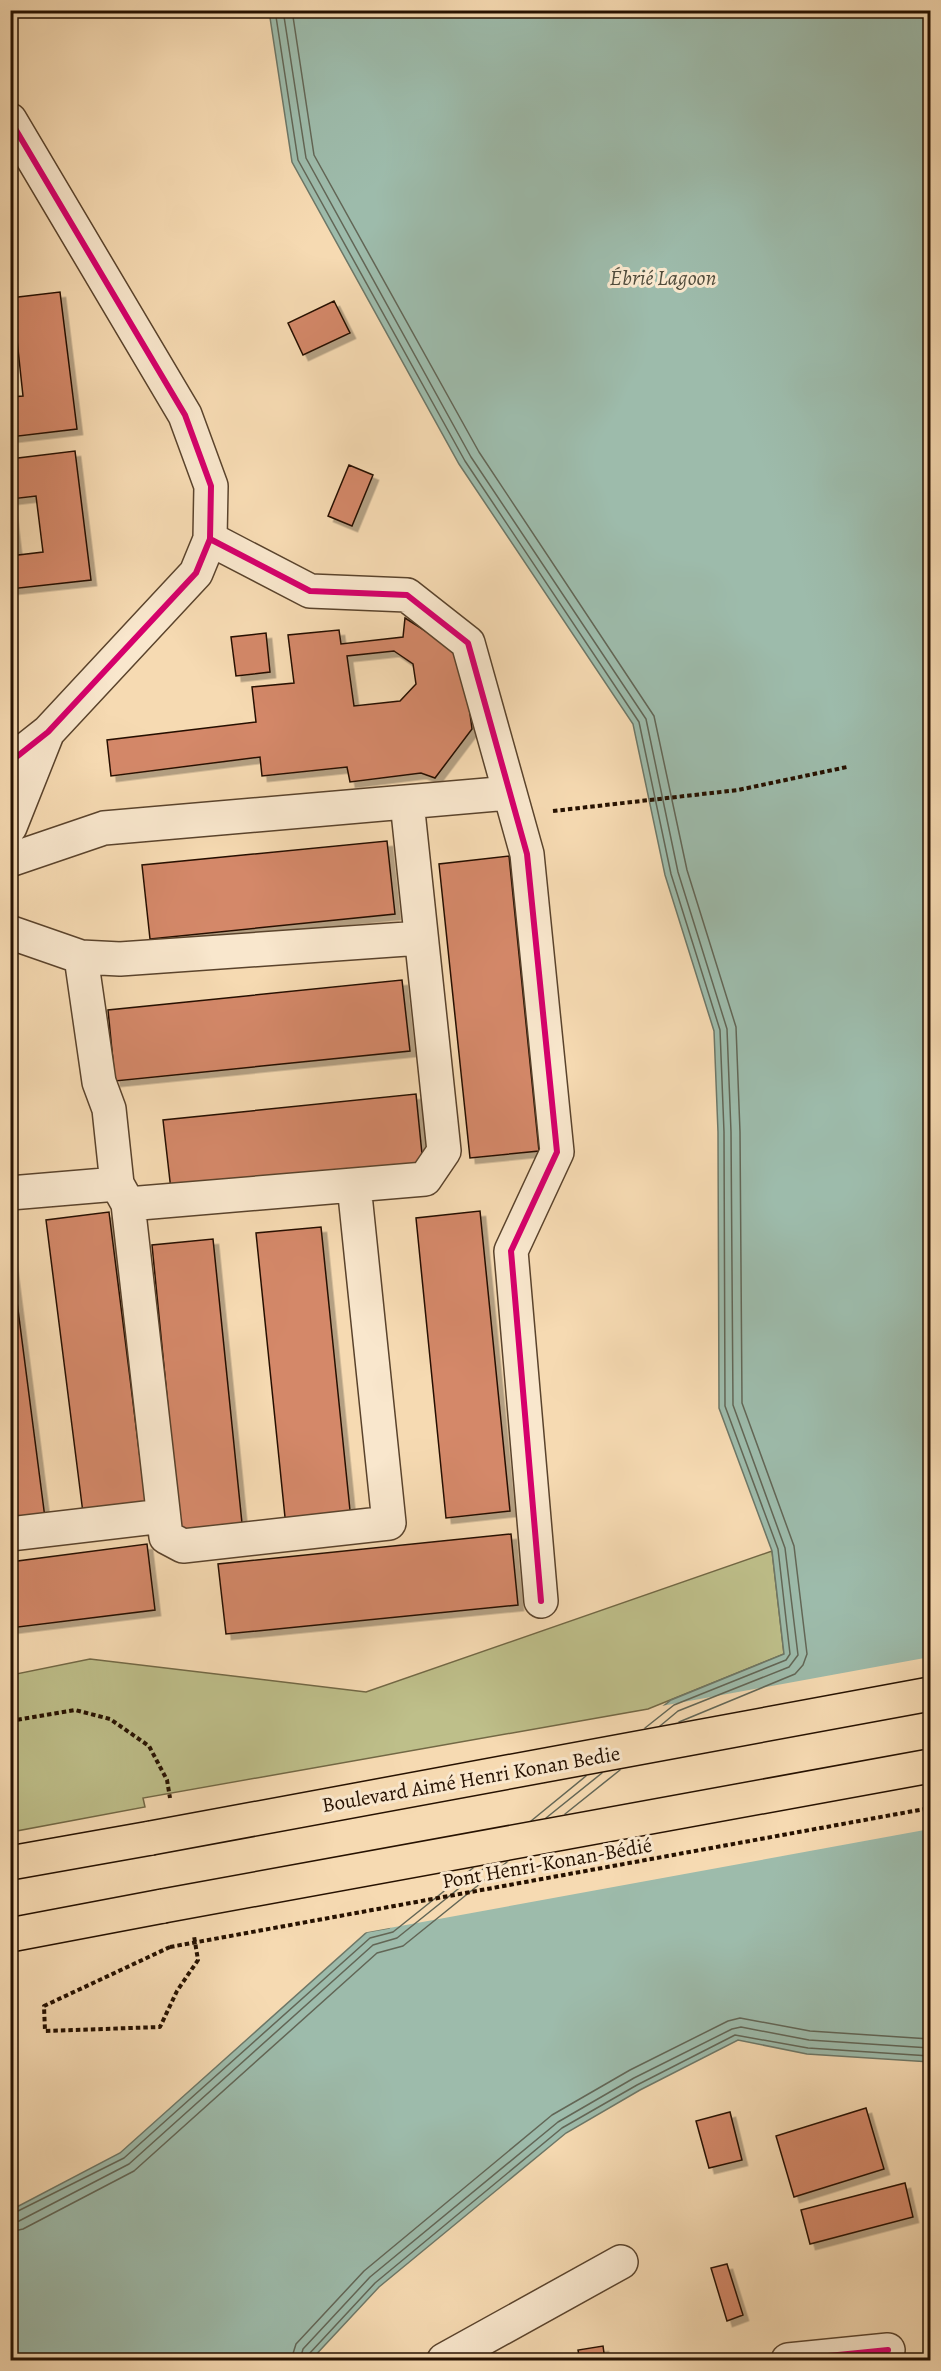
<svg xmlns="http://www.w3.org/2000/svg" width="941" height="2371" font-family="Alegreya,serif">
	<defs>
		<filter id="shadow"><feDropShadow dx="5.5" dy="5.5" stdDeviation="0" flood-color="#0004"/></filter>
	</defs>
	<rect width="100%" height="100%" fill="#f6dab2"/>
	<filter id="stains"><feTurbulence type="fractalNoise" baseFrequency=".00333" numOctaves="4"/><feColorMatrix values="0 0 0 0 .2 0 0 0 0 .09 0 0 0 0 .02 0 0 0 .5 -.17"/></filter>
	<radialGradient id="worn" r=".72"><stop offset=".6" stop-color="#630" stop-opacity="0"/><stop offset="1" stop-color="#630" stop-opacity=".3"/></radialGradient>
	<path fill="#bebf8a" stroke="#726845" stroke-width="1.5" d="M 772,1551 L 784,1654 L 648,1709 L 143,1798 L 145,1807 L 11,1832 L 11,1675 L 90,1659 L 366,1692 Z"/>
	<path fill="#9dbbab" stroke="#6d7767" stroke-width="1.5" d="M 269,11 L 930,11 L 930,2062 L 807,2054 L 738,2040 L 640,2090 L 566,2133 L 379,2287 L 311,2360 L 11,2360 L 11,2210 L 120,2153 L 367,1932 L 389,1928 L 671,1700 L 784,1654 L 772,1551 L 719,1408 L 718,1132 L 714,1031 L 665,875 L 633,724 L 459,464 L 292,162 Z"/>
	<path fill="#f6dab2" d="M 930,1657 L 930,1829 L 362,1933 L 367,1929 L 388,1925 L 656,1707 Z"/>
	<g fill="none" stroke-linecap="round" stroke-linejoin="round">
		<path stroke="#626656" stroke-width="1.5" d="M 275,10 L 298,160 L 465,461 L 639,722 L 671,874 L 720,1030 L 724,1132 L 725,1406 L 778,1549 L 790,1654 L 786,1660 L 674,1705 L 645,1728
			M 283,10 L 306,158 L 471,457 L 646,719 L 678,872 L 727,1029 L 731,1132 L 733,1405 L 785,1548 L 798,1655 L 789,1667 L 678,1711 L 660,1726
			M 292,10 L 314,155 L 479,452 L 654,716 L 687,870 L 736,1027 L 740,1132 L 742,1403 L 794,1546 L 807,1654 L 803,1665 L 795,1674 L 679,1722
			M 565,1814 L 620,1770
			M 546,1818 L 602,1773
			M 531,1821 L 586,1776
			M 10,2215 L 124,2158 L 370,1938 L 393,1932 L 473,1868
			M 10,2223 L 19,2221 L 129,2164 L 373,1945 L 397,1938 L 488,1865
			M 10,2232 L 23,2229 L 134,2171 L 377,1953 L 403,1946 L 507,1862
			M 291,2360 L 296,2344 L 364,2271 L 552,2115 L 630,2070 L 728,2021 L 740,2018 L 810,2031 L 930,2039
			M 300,2360 L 303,2349 L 370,2277 L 558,2122 L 634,2078 L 732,2029 L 741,2027 L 809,2040 L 930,2048
			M 307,2360 L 309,2354 L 375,2283 L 562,2128 L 637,2085 L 735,2035 L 808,2048 L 930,2056"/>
	</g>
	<path fill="#d48869" stroke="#261100" stroke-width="1.5" fill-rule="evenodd" filter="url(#shadow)" d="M 60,292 L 77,429 L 10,437 L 10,397 L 23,396 L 17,340 L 10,341 L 10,298 Z
		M 334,301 L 350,333 L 303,355 L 288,323 Z
		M 75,451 L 91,580 L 10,589 L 10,556 L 43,552 L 36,496 L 11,499 L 10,459 Z
		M 349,465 L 373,475 L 352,526 L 328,516 Z
		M 10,497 L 17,555 L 10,556 Z
		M 405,618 L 462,654 L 472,729 L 435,778 L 421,773 L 350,782 L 347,767 L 262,776 L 260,757 L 111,776 L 107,740 L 256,722 L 252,687 L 294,683 L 288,635 L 339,630 L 341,644 L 403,637 ZM 394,651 L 413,664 L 416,684 L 400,701 L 354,706 L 347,656 Z
		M 266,633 L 270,672 L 236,676 L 231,637 Z
		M 387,841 L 395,914 L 150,939 L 142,865 Z
		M 509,856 L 539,1151 L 470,1158 L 439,864 Z
		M 402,980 L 410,1051 L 115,1081 L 108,1010 Z
		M 416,1094 L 423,1164 L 171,1190 L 163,1120 Z
		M 480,1211 L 510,1511 L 446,1518 L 416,1218 Z
		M 109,1212 L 146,1505 L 83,1513 L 46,1220 Z
		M 321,1227 L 351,1520 L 286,1527 L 256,1233 Z
		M 213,1239 L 243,1533 L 181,1539 L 152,1245 Z
		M 10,1248 L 45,1518 L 10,1522 Z
		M 511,1534 L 518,1605 L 226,1634 L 218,1564 Z
		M 147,1544 L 155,1610 L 10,1628 L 10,1562 Z
		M 866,2108 L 884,2169 L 794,2197 L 776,2136 Z
		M 730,2112 L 742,2160 L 709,2168 L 696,2121 Z
		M 905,2183 L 913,2217 L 810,2244 L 801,2210 Z
		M 727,2264 L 743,2315 L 727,2321 L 711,2268 Z
		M 603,2346 L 605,2360 L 580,2360 L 578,2350 Z"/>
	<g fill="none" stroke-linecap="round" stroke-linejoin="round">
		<defs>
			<path id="minor" d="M 10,120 L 185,415 L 211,486 L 210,539 L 196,573 L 48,732 L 10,762
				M 210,539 L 310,591 L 407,595 L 468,643 L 527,854 L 557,1152 L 511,1251 L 541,1601
				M 10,827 L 47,734
				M 10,860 L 104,828 L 510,793
				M 12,933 L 81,957 L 120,959 L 421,938
				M 81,957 L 99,1082 L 109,1109 L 117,1184
				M 354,1185 L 389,1523 L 183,1546 L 166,1537 L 128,1204 L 425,1179 L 444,1151 L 407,802
				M 10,1193 L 117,1184 L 127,1202
				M 10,1534 L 163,1516
				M 444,2360 L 621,2262
				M 788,2360 L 888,2350"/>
			<path id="highway" d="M 10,1863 L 151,1838
				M 10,1935 L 163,1906"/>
		</defs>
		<use href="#minor" stroke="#5a432c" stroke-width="36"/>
		<use href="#highway" stroke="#261100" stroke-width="36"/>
		<path stroke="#261100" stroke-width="4" stroke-dasharray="4.5 3" stroke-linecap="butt" d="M 553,811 L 738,790 L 847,767
			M 10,1721 L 75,1710 L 110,1719 L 149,1746 L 167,1780 L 170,1798
			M 170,1947 L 44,2006 L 45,2031 L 160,2027 L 177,1991 L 198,1960 L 194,1936"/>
		<use href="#minor" stroke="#f9e7cd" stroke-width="33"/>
		<use href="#highway" stroke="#f6dab2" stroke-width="33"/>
		<defs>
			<path id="highway-bridge" d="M 151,1838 L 930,1694
				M 163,1906 L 930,1766"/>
		</defs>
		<use href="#highway-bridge" stroke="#261100" stroke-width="36" stroke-linecap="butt"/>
		<path stroke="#261100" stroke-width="4" stroke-dasharray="4.5 3" stroke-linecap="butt" d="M 170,1947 L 930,1808"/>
		<use href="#highway-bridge" stroke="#f6dab2" stroke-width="33"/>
		<defs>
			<path id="cycleway" d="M 10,120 L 185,415 L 211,486 L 210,539 L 196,573 L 48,732 L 10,762
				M 210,539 L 310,591 L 407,595 L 468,643 L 527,854 L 557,1152 L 511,1251 L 541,1601
				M 788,2360 L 888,2350"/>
		</defs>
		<use href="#cycleway" stroke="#f9e7cd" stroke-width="10"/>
		<use href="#cycleway" stroke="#d6006c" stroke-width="6"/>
	</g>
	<g text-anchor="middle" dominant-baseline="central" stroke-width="6" stroke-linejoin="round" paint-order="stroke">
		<g font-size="21" fill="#261100" stroke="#f9e7cd">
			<text transform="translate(471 1779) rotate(-10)">Boulevard Aimé Henri Konan Bedie</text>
			<text transform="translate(547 1863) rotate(-10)">Pont Henri-Konan-Bédié</text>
		</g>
		<g font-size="22" font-style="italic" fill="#504c3c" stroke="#f9e7cd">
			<text x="663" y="278">Ébrié Lagoon</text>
		</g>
	</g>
	<rect width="941" height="2371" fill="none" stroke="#f6dab2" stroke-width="36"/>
	<rect x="12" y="12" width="917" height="2347" fill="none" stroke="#261100" stroke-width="3"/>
	<rect x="18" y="18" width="905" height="2335" fill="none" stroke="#261100" stroke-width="1.5"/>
	<rect width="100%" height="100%" filter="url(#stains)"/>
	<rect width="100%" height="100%" fill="url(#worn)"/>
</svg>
